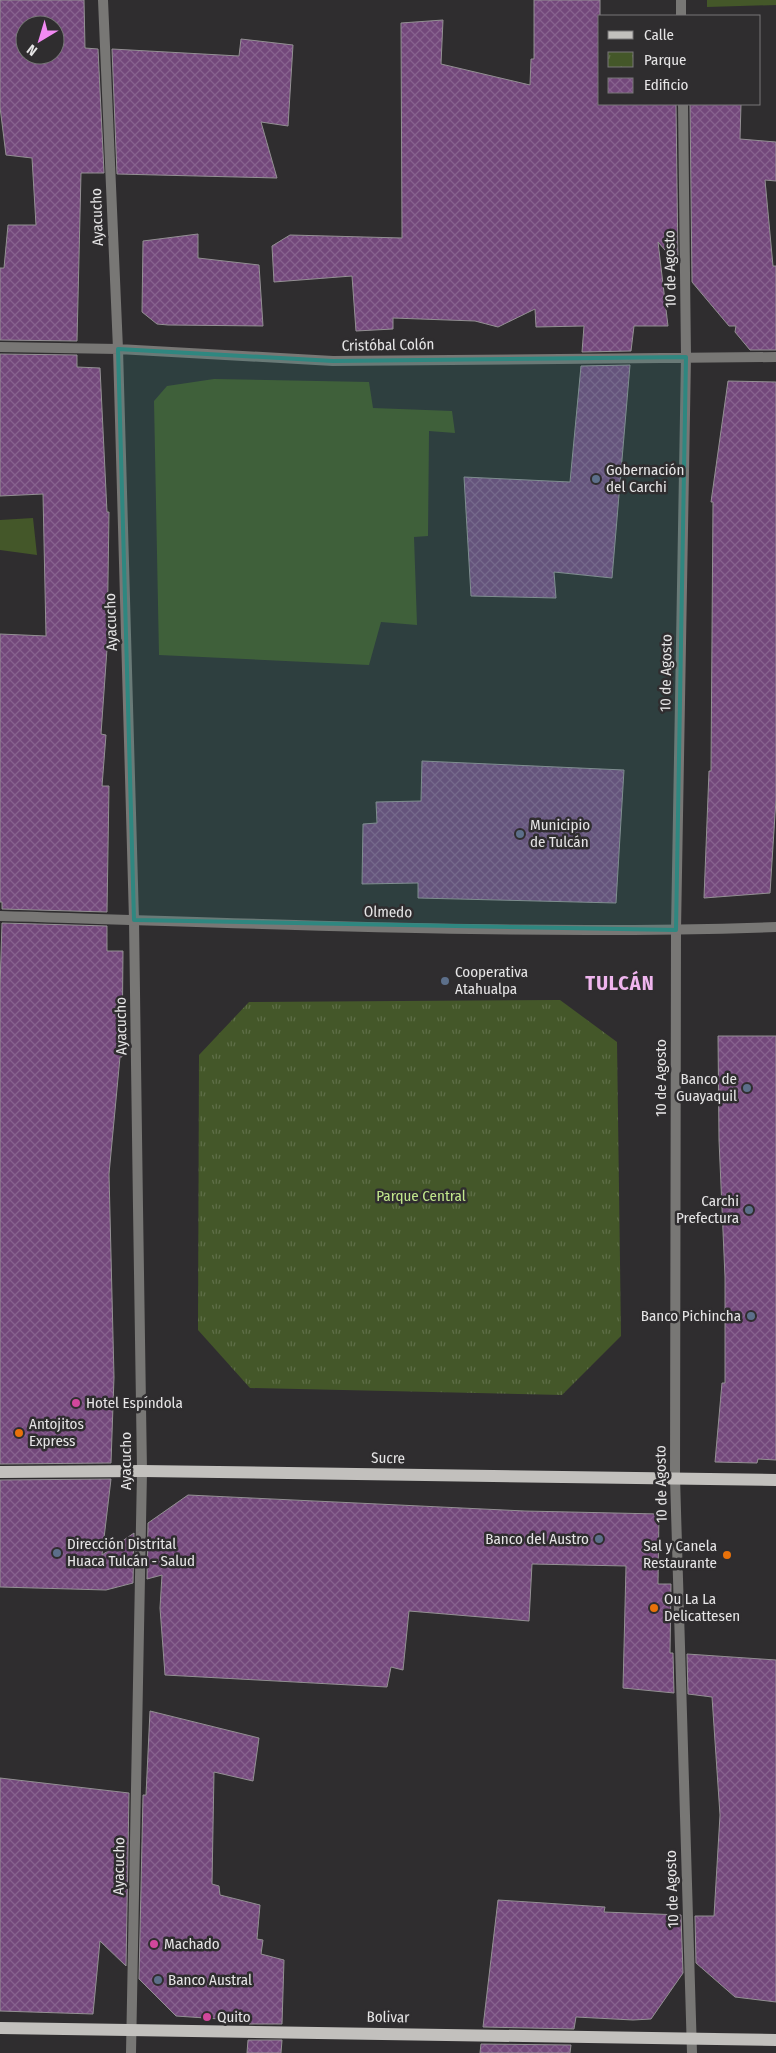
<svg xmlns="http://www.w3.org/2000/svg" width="776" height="2053" font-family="'Fira Sans Condensed',sans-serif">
	<defs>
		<pattern id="park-tufts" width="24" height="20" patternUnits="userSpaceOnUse" patternTransform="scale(1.25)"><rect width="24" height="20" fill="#445729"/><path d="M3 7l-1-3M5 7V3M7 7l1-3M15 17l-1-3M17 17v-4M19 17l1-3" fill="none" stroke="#5f6f48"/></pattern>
		<pattern id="building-cross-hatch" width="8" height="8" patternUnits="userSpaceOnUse" patternTransform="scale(1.25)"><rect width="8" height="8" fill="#73487b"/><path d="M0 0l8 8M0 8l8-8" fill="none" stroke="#87628e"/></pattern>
	</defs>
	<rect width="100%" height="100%" fill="#2f2d2f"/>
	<path fill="#445729" d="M 707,0 L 776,0 L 776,5 L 707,7 Z
		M 214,379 L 369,382 L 373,408 L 452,411 L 455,433 L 429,431 L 428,536 L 414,537 L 417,625 L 381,622 L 369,665 L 159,655 L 154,401 L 167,386 Z
		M 33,518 L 37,555 L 0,550 L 0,520 Z"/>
	<path fill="url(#park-tufts)" d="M 560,1000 L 617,1042 L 621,1336 L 562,1395 L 250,1388 L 198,1330 L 199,1055 L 249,1002 Z"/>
	<path fill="url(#building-cross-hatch)" stroke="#939093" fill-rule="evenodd" d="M 0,0 L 84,0 L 85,48 L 98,49 L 104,173 L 81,173 L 77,341 L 0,340 L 0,268 L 4,268 L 8,225 L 36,225 L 32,158 L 6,155 L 0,107 ZM 25,25 L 55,25 L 55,55 L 25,55 Z
		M 534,0 L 600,0 L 600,104 L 676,104 L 678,265 L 658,242 L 668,326 L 634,326 L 631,351 L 582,352 L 584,326 L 536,327 L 535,309 L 498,327 L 475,321 L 393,318 L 393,329 L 356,331 L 352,276 L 274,282 L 272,246 L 290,235 L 402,238 L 401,23 L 443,20 L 441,64 L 530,85 L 531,59 L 534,59 Z
		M 241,39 L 293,45 L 288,126 L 261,122 L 277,178 L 117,174 L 112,49 L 239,56 Z
		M 690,104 L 741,104 L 740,139 L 776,142 L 776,181 L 765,180 L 773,266 L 776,266 L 776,350 L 750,350 L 735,332 L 736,326 L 729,326 L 692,282 Z
		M 198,234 L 198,258 L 259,265 L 263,326 L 168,325 L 157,324 L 142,312 L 143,241 Z
		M 0,354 L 77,355 L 77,367 L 100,368 L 107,512 L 109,512 L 107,649 L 101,734 L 106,735 L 102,786 L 109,786 L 107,912 L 2,909 L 2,902 L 0,902 L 0,634 L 46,636 L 43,494 L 0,496 Z
		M 630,365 L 612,578 L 554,572 L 556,598 L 471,596 L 464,477 L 570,482 L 581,366 Z
		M 728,381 L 776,382 L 776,799 L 770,893 L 704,898 L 709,771 L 711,771 L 713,502 L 711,502 Z
		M 422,761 L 624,770 L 616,903 L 418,898 L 418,883 L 362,884 L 363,824 L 377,823 L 376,802 L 421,801 Z
		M 2,923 L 107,926 L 107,951 L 123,951 L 122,1057 L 120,1057 L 109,1174 L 114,1377 L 111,1463 L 0,1464 L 0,986 Z
		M 718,1036 L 776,1036 L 776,1460 L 758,1459 L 757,1463 L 715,1462 L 722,1383 L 725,1383 L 725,1277 L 719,1140 Z
		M 111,1479 L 102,1555 L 134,1533 L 133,1583 L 106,1590 L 0,1587 L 0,1480 Z
		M 188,1495 L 525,1511 L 659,1514 L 658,1584 L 671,1584 L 670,1653 L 673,1653 L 674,1693 L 623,1688 L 626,1566 L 532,1564 L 529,1621 L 409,1611 L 403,1670 L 391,1667 L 387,1687 L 165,1675 L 160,1608 L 162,1575 L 147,1579 L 148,1523 Z
		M 687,1654 L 776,1660 L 776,2002 L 735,1997 L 696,1963 L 695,1916 L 714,1916 L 720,1815 L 712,1697 L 688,1694 Z
		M 150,1711 L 259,1738 L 253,1781 L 214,1772 L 212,1884 L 219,1886 L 220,1895 L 260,1905 L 257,1939 L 263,1940 L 261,1954 L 284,1960 L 282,2024 L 249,2024 L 249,2021 L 176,2016 L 139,1979 L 143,1795 L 146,1795 Z
		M 0,1778 L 129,1793 L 126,1966 L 100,1941 L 93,2014 L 0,2011 Z
		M 498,1900 L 605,1907 L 604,1912 L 681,1915 L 683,1973 L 651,2019 L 633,2020 L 576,2017 L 574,2029 L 483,2027 Z
		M 248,2040 L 282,2040 L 281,2053 L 247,2053 Z
		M 481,2044 L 571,2045 L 570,2053 L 480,2053 Z"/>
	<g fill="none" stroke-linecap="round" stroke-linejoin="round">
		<path stroke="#787775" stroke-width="10" d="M 103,0 L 118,349 L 134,920 L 138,1207 L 142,1471 L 131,2053
			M 681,0 L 681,16
			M 683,104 L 686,357 L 676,930 L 675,1477 L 692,2053
			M 0,347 L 118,349 L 333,361 L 776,357"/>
		<path stroke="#787775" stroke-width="10" d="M 0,916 C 258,923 518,936 776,927"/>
		<path stroke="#c2c0bd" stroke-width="12" d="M 0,1472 L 142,1471 L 776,1480
			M 0,2028 L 776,2040"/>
	</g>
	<path fill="#2f8780" fill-opacity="0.2" stroke="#2f8780" stroke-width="4" stroke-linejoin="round" d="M 118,349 L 333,361 L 686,357 L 676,930 L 134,920 Z"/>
	<g fill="#5c6f8a" stroke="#2f2d2f" stroke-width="2">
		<circle cx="596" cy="479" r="5"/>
		<circle cx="520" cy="834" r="5"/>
		<circle cx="445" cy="981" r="5"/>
		<circle cx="747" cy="1088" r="5"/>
		<circle cx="749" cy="1210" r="5"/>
		<circle cx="751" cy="1316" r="5"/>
		<circle cx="599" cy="1539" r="5"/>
		<circle cx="57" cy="1553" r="5"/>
		<circle cx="158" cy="1980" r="5"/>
	</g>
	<g fill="#d1479c" stroke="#2f2d2f" stroke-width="2">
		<circle cx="76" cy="1403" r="5"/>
		<circle cx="154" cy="1944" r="5"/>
		<circle cx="207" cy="2017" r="5"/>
	</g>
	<g fill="#e8710a" stroke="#2f2d2f" stroke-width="2">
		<circle cx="19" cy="1433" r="5"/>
		<circle cx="727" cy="1555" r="5"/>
		<circle cx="654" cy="1608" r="5"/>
	</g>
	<g text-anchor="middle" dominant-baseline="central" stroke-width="5" stroke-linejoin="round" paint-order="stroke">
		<g font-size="15" fill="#e6e5e6" stroke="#2f2d2f">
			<text transform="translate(97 217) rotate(-92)">Ayacucho</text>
			<text transform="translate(670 269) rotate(-91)">10 de Agosto</text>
			<text transform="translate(388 345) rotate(-1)">Cristóbal Colón</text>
			<text transform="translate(111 622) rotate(-92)">Ayacucho</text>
			<text transform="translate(666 673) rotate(-89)">10 de Agosto</text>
			<text transform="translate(388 912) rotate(1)">Olmedo</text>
			<text transform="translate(121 1026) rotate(-91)">Ayacucho</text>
			<text transform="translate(661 1078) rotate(-90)">10 de Agosto</text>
			<text transform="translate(388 1458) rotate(1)">Sucre</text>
			<text transform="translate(126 1461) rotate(-90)">Ayacucho</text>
			<text transform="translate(661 1484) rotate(-91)">10 de Agosto</text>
			<text transform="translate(119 1866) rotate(-89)">Ayacucho</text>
			<text transform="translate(672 1889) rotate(-92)">10 de Agosto</text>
			<text transform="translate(388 2017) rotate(1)">Bolivar</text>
		</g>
		<g font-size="15" fill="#e6e5e6" stroke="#2f2d2f" text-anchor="start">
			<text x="606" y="470">Gobernación<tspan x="606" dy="17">del Carchi</tspan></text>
			<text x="530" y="825">Municipio<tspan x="530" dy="17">de Tulcán</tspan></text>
			<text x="455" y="972">Cooperativa<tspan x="455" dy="17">Atahualpa</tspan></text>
			<text x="737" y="1079" text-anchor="end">Banco de<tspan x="737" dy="17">Guayaquil</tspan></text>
			<text x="739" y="1201" text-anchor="end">Carchi<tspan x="739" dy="17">Prefectura</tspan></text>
			<text x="741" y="1316" text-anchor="end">Banco Pichincha</text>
			<text x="86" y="1403">Hotel Espíndola</text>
			<text x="29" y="1424">Antojitos<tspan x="29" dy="17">Express</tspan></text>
			<text x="589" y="1539" text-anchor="end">Banco del Austro</text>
			<text x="67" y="1544">Dirección Distrital<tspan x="67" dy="17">Huaca Tulcán - Salud</tspan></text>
			<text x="717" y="1546" text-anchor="end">Sal y Canela<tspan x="717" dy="17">Restaurante</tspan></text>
			<text x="664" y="1599">Ou La La<tspan x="664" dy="17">Delicattesen</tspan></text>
			<text x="164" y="1944">Machado</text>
			<text x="168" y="1980">Banco Austral</text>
			<text x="217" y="2017">Quito</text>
		</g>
		<g font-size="15" fill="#c1e78c" stroke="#2f2d2f">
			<text x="421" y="1196">Parque Central</text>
		</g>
		<g font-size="20" font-weight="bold" letter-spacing="1" fill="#efb5ee" stroke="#2f2d2f">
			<text x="620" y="983">TULCÁN</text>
		</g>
	</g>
	<rect x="598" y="15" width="162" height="90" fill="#2f2d2f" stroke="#787778"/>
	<rect x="608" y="31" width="25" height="8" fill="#c2c0bd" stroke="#787778"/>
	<text x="644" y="40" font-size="15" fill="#e6e5e6">Calle</text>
	<rect x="608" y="52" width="25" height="15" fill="url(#park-tufts)" stroke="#787778"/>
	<text x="644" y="65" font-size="15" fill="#e6e5e6">Parque</text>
	<rect x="608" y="78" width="25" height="15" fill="url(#building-cross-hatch)" stroke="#787778"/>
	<text x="644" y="90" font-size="15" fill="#e6e5e6">Edificio</text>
	<g transform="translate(40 40) rotate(218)"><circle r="24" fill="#2f2d2f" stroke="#787778"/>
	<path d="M0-4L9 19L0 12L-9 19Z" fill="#f28af3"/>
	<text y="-8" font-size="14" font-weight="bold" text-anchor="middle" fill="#e6e5e6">N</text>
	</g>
</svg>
